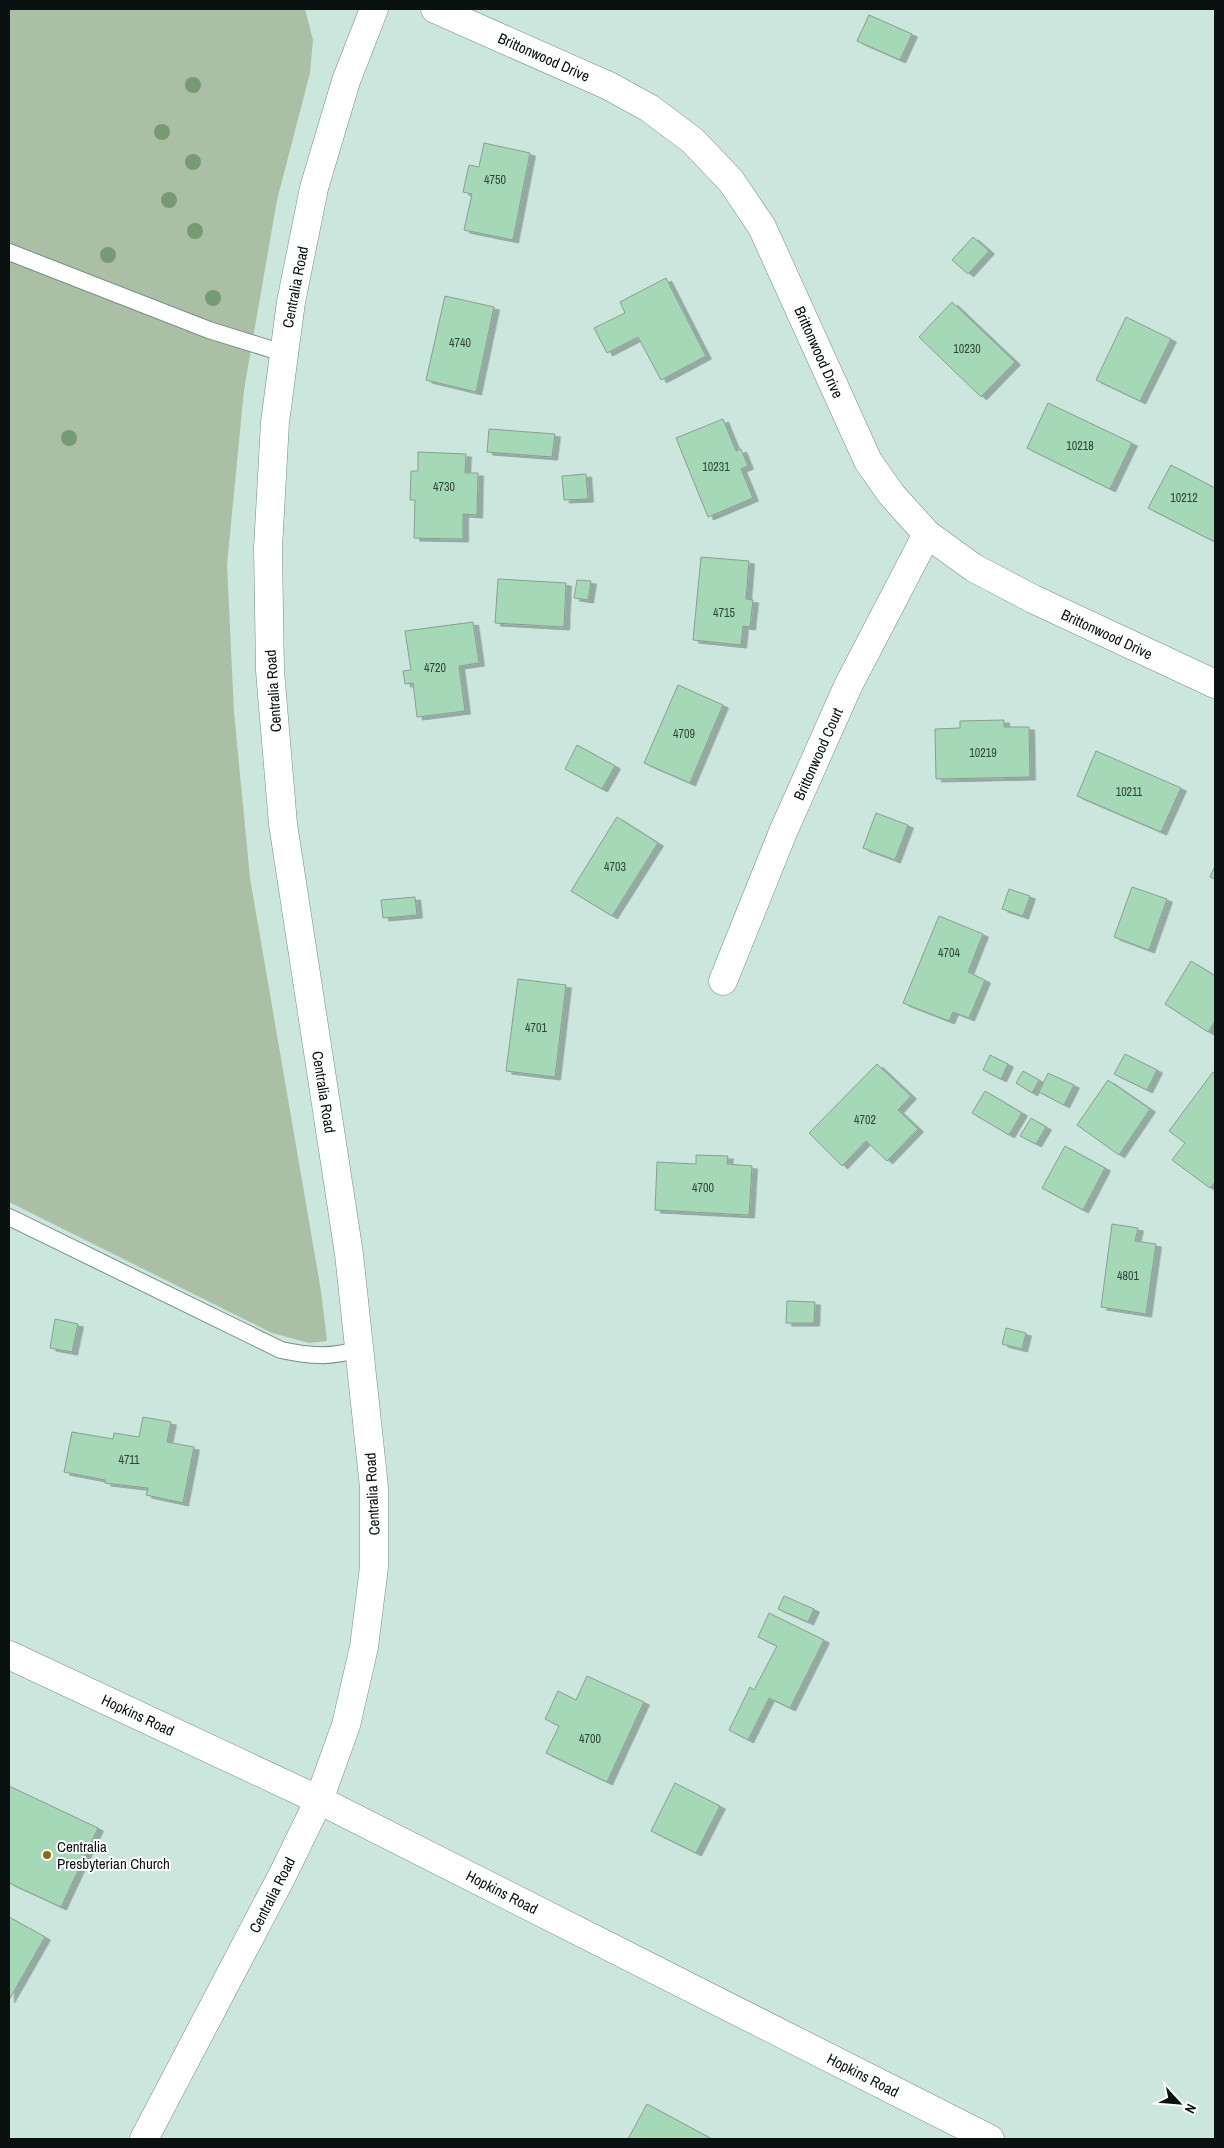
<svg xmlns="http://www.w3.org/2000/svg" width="1224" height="2148" font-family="'Archivo Narrow',sans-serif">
	<defs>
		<filter id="shadow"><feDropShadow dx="5.5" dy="3" stdDeviation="0" flood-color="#0004"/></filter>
	</defs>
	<rect width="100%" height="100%" fill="#cbe6dd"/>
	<path fill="#abbfa4" d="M 9,9 L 305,9 L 313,40 L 310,73 L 277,200 L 244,390 L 227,565 L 234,712 L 250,878 L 321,1291 L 327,1341 L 309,1343 L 272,1333 L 9,1202 Z"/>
	<path fill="#a5d8b6" stroke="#8a9e90" filter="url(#shadow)" d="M 869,15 L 912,34 L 900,60 L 857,41 Z
		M 484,143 L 530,153 L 513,240 L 464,230 L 472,194 L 463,192 L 469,165 L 479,167 Z
		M 973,237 L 989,251 L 968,274 L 952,260 Z
		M 666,278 L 706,356 L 661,380 L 638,337 L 607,353 L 594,328 L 625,313 L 620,302 Z
		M 445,296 L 494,307 L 476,392 L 426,380 Z
		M 952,302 L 1015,362 L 981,397 L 919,337 Z
		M 1126,317 L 1171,339 L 1140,401 L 1096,380 Z
		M 1048,403 L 1132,443 L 1110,489 L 1027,448 Z
		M 723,419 L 736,451 L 741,449 L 748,466 L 741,469 L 753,498 L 708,517 L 676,438 Z
		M 489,429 L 555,434 L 552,457 L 487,452 Z
		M 418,452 L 466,454 L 465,473 L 478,473 L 477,515 L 463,514 L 463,539 L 414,538 L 415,500 L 410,500 L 411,471 L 418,471 Z
		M 1171,465 L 1215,488 L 1215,542 L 1148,508 Z
		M 586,474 L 588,499 L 564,500 L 562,476 Z
		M 701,557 L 749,561 L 746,599 L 753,600 L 750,627 L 743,626 L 741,645 L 693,640 Z
		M 498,579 L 566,583 L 564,627 L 495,623 Z
		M 577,580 L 591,581 L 588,600 L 574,598 Z
		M 473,622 L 479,663 L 459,666 L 465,711 L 417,717 L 413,683 L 405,684 L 403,671 L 411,670 L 405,631 Z
		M 678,685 L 723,705 L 690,783 L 644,763 Z
		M 1004,720 L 1004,727 L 1029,727 L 1030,777 L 936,779 L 935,729 L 960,728 L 960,721 Z
		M 577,745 L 615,766 L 602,789 L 565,769 Z
		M 1096,751 L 1181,788 L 1161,832 L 1077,796 Z
		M 876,813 L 908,825 L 895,860 L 863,848 Z
		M 617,817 L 658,843 L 612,916 L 571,891 Z
		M 1215,866 L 1215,879 L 1210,877 Z
		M 1132,887 L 1167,899 L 1149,950 L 1114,937 Z
		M 1009,889 L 1030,896 L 1023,916 L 1002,909 Z
		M 415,897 L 417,915 L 383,918 L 381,900 Z
		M 939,916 L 983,934 L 968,972 L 985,980 L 969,1018 L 953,1012 L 949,1021 L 903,1003 Z
		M 1191,961 L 1215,976 L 1215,1021 L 1208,1032 L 1165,1004 Z
		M 518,979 L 566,985 L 555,1077 L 506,1071 Z
		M 1125,1054 L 1157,1070 L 1147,1090 L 1114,1074 Z
		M 990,1055 L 1008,1064 L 1001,1079 L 983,1070 Z
		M 877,1064 L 911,1096 L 898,1110 L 918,1129 L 887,1161 L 866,1141 L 842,1166 L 809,1133 Z
		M 1023,1071 L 1039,1080 L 1032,1093 L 1016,1083 Z
		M 1213,1072 L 1215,1073 L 1215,1182 L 1210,1188 L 1172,1160 L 1185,1143 L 1169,1131 Z
		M 1048,1073 L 1074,1085 L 1064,1105 L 1039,1092 Z
		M 1108,1080 L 1150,1109 L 1119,1155 L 1077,1125 Z
		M 985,1091 L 1022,1113 L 1009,1135 L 972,1113 Z
		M 1031,1118 L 1046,1127 L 1036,1144 L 1020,1136 Z
		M 1065,1146 L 1105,1168 L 1083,1210 L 1042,1188 Z
		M 696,1155 L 728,1156 L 727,1164 L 752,1166 L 749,1215 L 655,1210 L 657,1162 L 696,1164 Z
		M 1112,1224 L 1138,1228 L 1135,1241 L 1156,1244 L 1146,1314 L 1101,1307 Z
		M 787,1301 L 815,1302 L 814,1323 L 786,1323 Z
		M 55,1319 L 78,1324 L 72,1352 L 50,1348 Z
		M 1006,1328 L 1026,1333 L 1022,1349 L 1002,1344 Z
		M 143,1417 L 171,1422 L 167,1442 L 194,1447 L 183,1503 L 146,1495 L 148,1488 L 105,1483 L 105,1480 L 64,1472 L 72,1432 L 113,1439 L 114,1433 L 139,1437 Z
		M 784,1596 L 814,1609 L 808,1622 L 778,1609 Z
		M 769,1613 L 824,1640 L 790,1708 L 769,1698 L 748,1740 L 729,1730 L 750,1687 L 754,1690 L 777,1646 L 758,1637 Z
		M 587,1676 L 644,1702 L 607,1782 L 546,1753 L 559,1726 L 545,1719 L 558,1691 L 576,1700 Z
		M 675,1783 L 720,1806 L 696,1853 L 651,1831 Z
		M 9,1786 L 98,1828 L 61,1907 L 9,1883 Z
		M 9,1917 L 45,1937 L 9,2000 Z
		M 647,2104 L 712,2139 L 628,2139 Z"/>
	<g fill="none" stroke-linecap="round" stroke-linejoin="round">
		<defs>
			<path id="lane" d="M 9,252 L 209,330 L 283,353
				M 9,1217 L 281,1350 C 310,1356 331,1358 359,1349"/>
			<path id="street" d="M 435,9 L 609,86 L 649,108 L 693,141 L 731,181 L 762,227 L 868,461 L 891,494 L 927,534 L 974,568 L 1033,599 L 1215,684
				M 723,981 L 783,832 L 848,686 L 927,534
				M 9,1655 L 319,1800"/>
			<path id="secondary" d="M 319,1800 L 990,2139
				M 144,2139 L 283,1874 L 319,1800 L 346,1725 L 364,1647 L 374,1567 L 374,1487 L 349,1254 L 283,824 L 270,671 L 268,548 L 275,422 L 291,302 L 314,188 L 346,81 L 374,9"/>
		</defs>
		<use href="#lane" stroke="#768e87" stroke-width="18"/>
		<use href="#street" stroke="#768e87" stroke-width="29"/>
		<use href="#secondary" stroke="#768e87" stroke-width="29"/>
		<use href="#lane" stroke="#fff" stroke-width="16"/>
		<use href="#street" stroke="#fff" stroke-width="28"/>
		<use href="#secondary" stroke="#fff" stroke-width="28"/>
	</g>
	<g fill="#779a74">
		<circle cx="193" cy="85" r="8"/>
		<circle cx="162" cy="132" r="8"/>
		<circle cx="193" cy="162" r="8"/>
		<circle cx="169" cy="200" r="8"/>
		<circle cx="195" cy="231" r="8"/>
		<circle cx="108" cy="255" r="8"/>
		<circle cx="213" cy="298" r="8"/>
		<circle cx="69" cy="438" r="8"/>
	</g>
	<circle fill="#90670e" stroke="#fff" stroke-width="2" cx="47" cy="1855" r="5"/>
	<g text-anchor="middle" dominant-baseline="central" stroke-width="4" stroke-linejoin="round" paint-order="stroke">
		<g font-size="12" fill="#30443a">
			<text x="495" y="180">4750</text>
			<text x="460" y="343">4740</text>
			<text x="967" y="349">10230</text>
			<text x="1080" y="446">10218</text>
			<text x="716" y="467">10231</text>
			<text x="444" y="487">4730</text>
			<text x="1184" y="498">10212</text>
			<text x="724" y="613">4715</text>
			<text x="435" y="668">4720</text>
			<text x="684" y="734">4709</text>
			<text x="983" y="753">10219</text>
			<text x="1129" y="792">10211</text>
			<text x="615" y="867">4703</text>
			<text x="949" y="953">4704</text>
			<text x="536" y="1028">4701</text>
			<text x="865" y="1120">4702</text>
			<text x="703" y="1188">4700</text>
			<text x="1128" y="1276">4801</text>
			<text x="129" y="1460">4711</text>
			<text x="590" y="1739">4700</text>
		</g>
		<g font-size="15" fill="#091210" stroke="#fff">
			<text transform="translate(544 57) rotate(24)">Brittonwood Drive</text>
			<text transform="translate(295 287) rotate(-79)">Centralia Road</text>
			<text transform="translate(819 352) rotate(66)">Brittonwood Drive</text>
			<text transform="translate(1107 634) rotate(25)">Brittonwood Drive</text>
			<text transform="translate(273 691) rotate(-94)">Centralia Road</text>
			<text transform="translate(818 754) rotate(-66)">Brittonwood Court</text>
			<text transform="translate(324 1092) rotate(81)">Centralia Road</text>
			<text transform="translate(372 1494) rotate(-93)">Centralia Road</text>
			<text transform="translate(138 1715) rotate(25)">Hopkins Road</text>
			<text transform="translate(502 1892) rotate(27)">Hopkins Road</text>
			<text transform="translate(272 1895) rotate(-63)">Centralia Road</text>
			<text transform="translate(863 2075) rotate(27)">Hopkins Road</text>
		</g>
		<g font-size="15" fill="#091210" stroke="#fff" text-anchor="start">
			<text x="57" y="1846">Centralia<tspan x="57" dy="17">Presbyterian Church</tspan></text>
		</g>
	</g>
	<rect width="1224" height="2148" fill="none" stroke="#091210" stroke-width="20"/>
	<g transform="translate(1179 2103) rotate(116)" stroke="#ffffff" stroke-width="4" paint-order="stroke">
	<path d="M0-4L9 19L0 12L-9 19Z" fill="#091210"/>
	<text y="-8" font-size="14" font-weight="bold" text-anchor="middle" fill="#091210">N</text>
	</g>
</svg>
